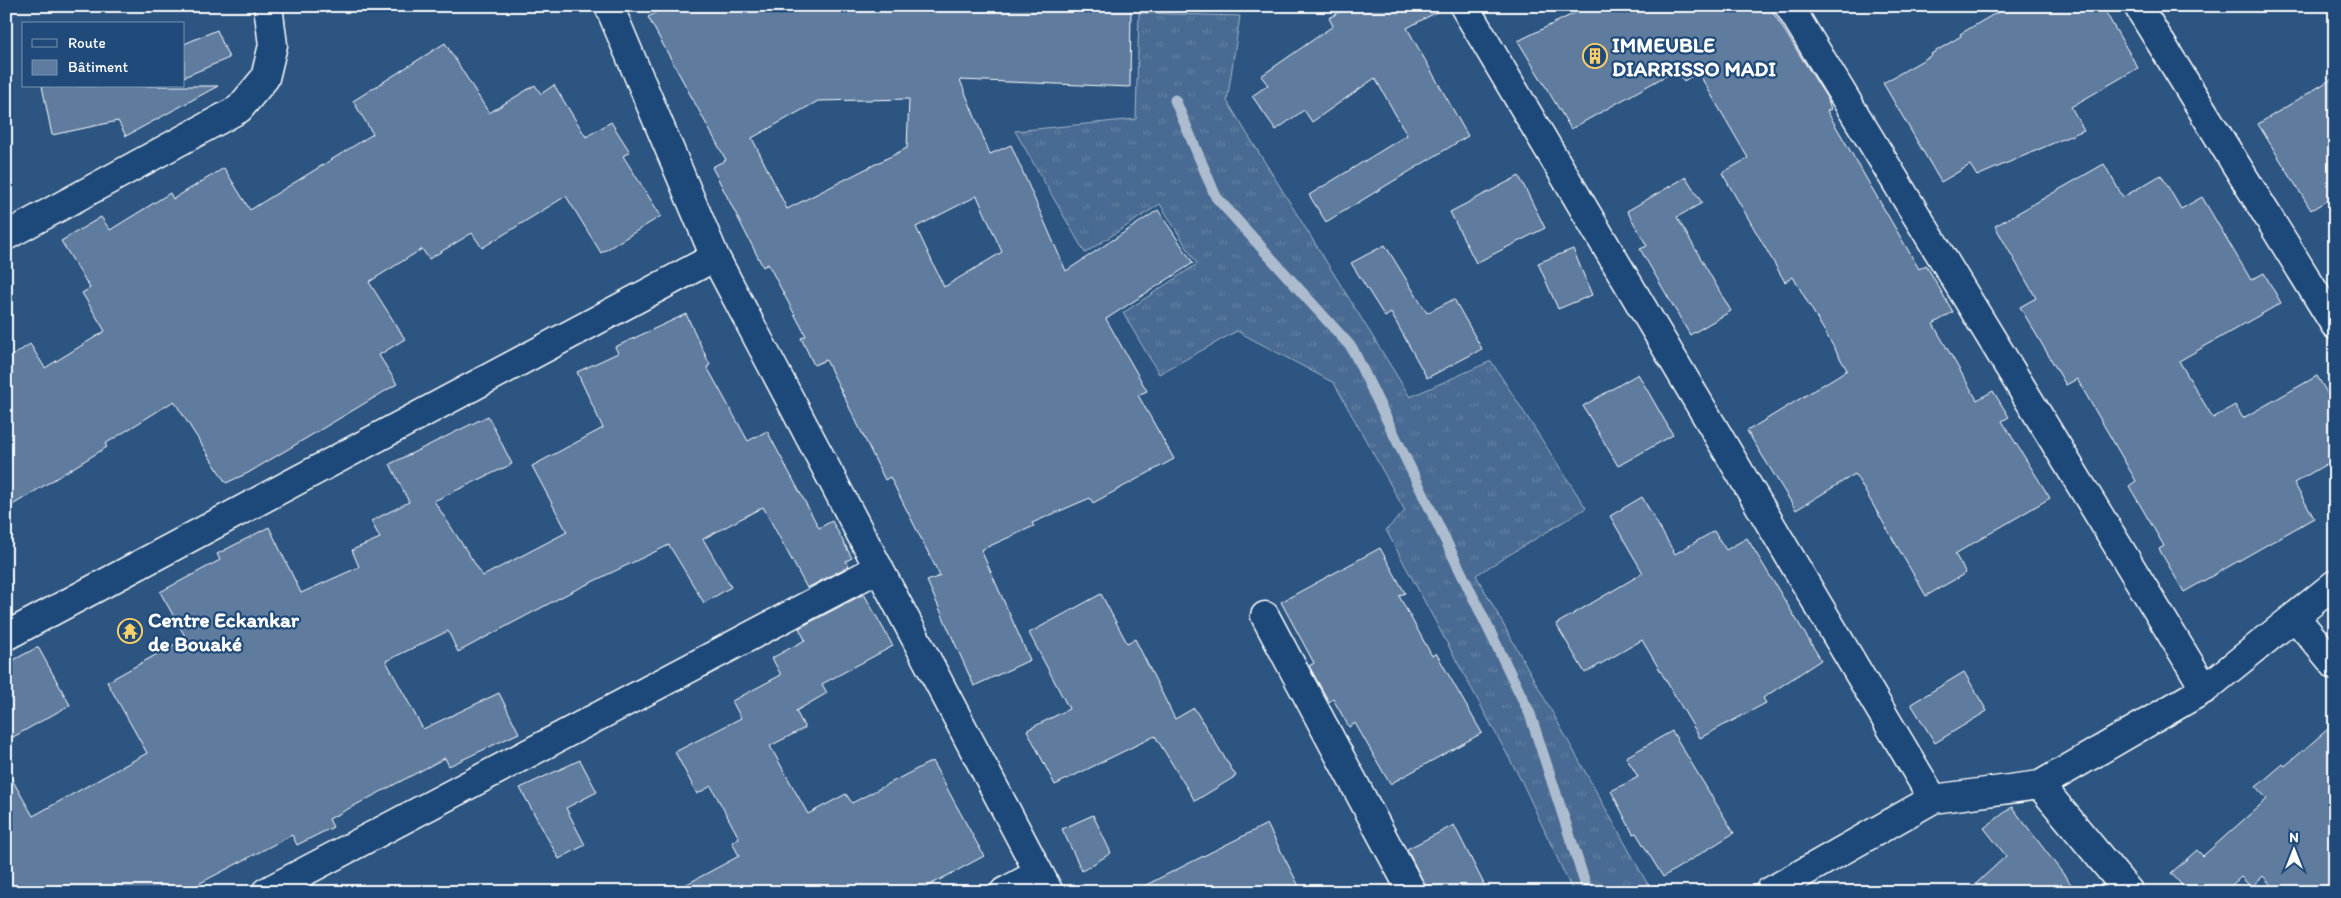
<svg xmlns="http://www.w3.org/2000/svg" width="2341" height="898" font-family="Itim,sans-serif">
	<defs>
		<pattern id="grass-tufts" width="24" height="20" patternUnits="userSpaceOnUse" patternTransform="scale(1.25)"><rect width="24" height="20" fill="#486b92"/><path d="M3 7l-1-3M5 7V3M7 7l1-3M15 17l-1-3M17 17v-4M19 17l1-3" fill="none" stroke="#6381a2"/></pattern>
	</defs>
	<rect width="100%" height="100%" fill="#2c5582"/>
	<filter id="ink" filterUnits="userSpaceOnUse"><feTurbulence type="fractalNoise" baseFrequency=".02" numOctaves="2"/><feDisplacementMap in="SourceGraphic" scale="10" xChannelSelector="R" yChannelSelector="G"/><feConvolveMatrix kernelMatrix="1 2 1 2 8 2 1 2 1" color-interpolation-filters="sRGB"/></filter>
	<g filter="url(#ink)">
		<path fill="url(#grass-tufts)" stroke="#a4b5c8" d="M 1139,13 L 1240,16 L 1227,101 L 1410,397 L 1491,361 L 1586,508 L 1476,575 L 1652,892 L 1573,892 L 1522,782 L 1386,530 L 1405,511 L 1334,383 L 1237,331 L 1159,374 L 1123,313 L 1197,264 L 1160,204 L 1085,253 L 1015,131 L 1136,119 Z"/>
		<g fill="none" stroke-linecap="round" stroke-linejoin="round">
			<path stroke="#acbcce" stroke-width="11" d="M 1175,100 L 1216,197 L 1352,348 L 1530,714 L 1588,892"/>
		</g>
		<path fill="#5e7c9f" stroke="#fff" fill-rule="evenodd" d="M 668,6 L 1131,6 L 1130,87 L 960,80 L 990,154 L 1011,145 L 1066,271 L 1158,210 L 1193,263 L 1106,319 L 1147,391 L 1138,395 L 1174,459 L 1093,503 L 1090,498 L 1032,523 L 1034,526 L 981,550 L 1030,660 L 974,686 L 927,581 L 940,576 L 890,477 L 885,480 L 826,360 L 814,365 L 801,338 L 806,336 L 768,264 L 763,267 L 712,167 L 726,160 L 648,17 ZM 909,99 L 907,148 L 787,209 L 752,138 L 818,101 ZM 977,196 L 1002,252 L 944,287 L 916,227 Z
			M 1349,6 L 1448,6 L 1407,28 L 1468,136 L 1326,222 L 1309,195 L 1407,135 L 1375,78 L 1312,122 L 1304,110 L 1276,130 L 1252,96 L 1268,85 L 1261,76 L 1333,26 L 1329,18 Z
			M 1589,6 L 1769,6 L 1827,98 L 1831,109 L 1827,111 L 1919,269 L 1926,265 L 1953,312 L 1933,324 L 1977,400 L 1993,391 L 2009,417 L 2002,421 L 2050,498 L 1955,554 L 1966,573 L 1926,596 L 1855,474 L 1796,510 L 1747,431 L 1847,370 L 1793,277 L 1785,282 L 1722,173 L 1748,158 L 1698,72 L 1684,81 L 1676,70 L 1571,129 L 1518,41 Z
			M 2008,6 L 2102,6 L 2138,68 L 2071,107 L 2084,130 L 1977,176 L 1970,165 L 1941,182 L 1883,83 L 1932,55 L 1931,54 L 1961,36 L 1960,34 Z
			M 217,30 L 229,58 L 184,77 L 184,44 Z
			M 445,43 L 489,113 L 535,85 L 541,94 L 554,85 L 586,137 L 611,122 L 630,152 L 623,156 L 661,216 L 601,253 L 566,196 L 482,248 L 472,233 L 429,259 L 422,249 L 369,282 L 405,339 L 379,355 L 397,384 L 248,473 L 226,483 L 174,401 L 105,444 L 107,447 L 6,509 L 6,360 L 30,344 L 45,368 L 105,331 L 82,293 L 90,288 L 61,241 L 101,217 L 110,230 L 170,193 L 173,199 L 224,168 L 250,210 L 373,134 L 353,101 Z
			M 2335,77 L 2335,196 L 2311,210 L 2258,124 Z
			M 42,86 L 218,86 L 126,136 L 118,121 L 52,135 Z
			M 2104,164 L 2123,197 L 2161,175 L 2181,209 L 2202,197 L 2251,280 L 2264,273 L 2281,303 L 2179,361 L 2213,418 L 2235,405 L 2243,418 L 2317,376 L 2335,406 L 2335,459 L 2294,483 L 2314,518 L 2184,592 L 2159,549 L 2164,546 L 2129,486 L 2136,481 L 2077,379 L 2066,385 L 2020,307 L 2036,298 L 1995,226 Z
			M 1519,176 L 1545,228 L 1476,263 L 1450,212 Z
			M 1686,177 L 1702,203 L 1677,217 L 1731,311 L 1690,335 L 1640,249 L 1647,246 L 1627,211 Z
			M 1385,245 L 1427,313 L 1454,299 L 1482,349 L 1427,378 L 1391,313 L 1385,317 L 1351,263 Z
			M 1573,249 L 1592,295 L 1558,309 L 1538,263 Z
			M 686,314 L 710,365 L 707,367 L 748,441 L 767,431 L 819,528 L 832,521 L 852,558 L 846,561 L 849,566 L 807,588 L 763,507 L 703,539 L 731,587 L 704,603 L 669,545 L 569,593 L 458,652 L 448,631 L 386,661 L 423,729 L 499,693 L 519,733 L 449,766 L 445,758 L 329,819 L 333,827 L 297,845 L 292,835 L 183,892 L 6,892 L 6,769 L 33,816 L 147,753 L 107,682 L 186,638 L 160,592 L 220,560 L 217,554 L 269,527 L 301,593 L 359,567 L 352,550 L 380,538 L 371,521 L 409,502 L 390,464 L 488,416 L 512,464 L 434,501 L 483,576 L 567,532 L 532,466 L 603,428 L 577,372 L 618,353 L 615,347 Z
			M 1638,374 L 1673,435 L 1618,466 L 1583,406 Z
			M 1642,497 L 1675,554 L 1714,531 L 1726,550 L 1747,538 L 1821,660 L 1763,698 L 1766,703 L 1700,738 L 1642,640 L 1585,673 L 1556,624 L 1643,573 L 1610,516 Z
			M 1380,548 L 1405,593 L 1399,596 L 1432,656 L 1436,653 L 1482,733 L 1390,784 L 1355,723 L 1349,727 L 1333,699 L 1329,702 L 1309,666 L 1314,663 L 1281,602 Z
			M 864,594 L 893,646 L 822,684 L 827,693 L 796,711 L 805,728 L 770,746 L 808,814 L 846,794 L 852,803 L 932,761 L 984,856 L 917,892 L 672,892 L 739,856 L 732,842 L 739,838 L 711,786 L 697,794 L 675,752 L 741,718 L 732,701 L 781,675 L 772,658 L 805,640 L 799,628 Z
			M 1101,594 L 1127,643 L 1135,639 L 1175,719 L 1194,708 L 1236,776 L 1195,801 L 1155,736 L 1055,785 L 1027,730 L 1069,709 L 1029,633 Z
			M 38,647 L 70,705 L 6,741 L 6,664 Z
			M 1964,672 L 1987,711 L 1935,743 L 1911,704 Z
			M 2335,723 L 2335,878 L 2319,892 L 2277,892 L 2263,876 L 2251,887 L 2241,877 L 2224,892 L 2188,892 L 2171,873 L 2197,850 L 2203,856 L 2267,799 L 2256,787 L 2283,764 L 2285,766 Z
			M 1672,731 L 1734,833 L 1663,877 L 1636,833 L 1633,834 L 1611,791 L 1638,777 L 1626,757 Z
			M 580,760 L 597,792 L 566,808 L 585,845 L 559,859 L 520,788 Z
			M 2012,807 L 2077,892 L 1967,892 L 2006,856 L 1984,828 Z
			M 1093,815 L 1111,853 L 1082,871 L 1062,829 Z
			M 1267,824 L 1302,892 L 1132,892 Z
			M 1454,825 L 1488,892 L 1428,892 L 1407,849 Z"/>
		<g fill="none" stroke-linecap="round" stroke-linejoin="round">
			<defs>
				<path id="minor" d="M 609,6 L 715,257 L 1049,892
					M 1464,6 L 1933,799
					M 1789,6 L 2205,689
					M 2138,6 L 2335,325
					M 6,236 L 239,109 L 265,78 L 273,45 L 268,6
					M 1265,616 L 1412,892
					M 2295,617 L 2335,665
					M 6,636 L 715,257
					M 2040,785 L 2129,892
					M 266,892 L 879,568
					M 1004,892 L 1039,873
					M 1769,892 L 1933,799 L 2040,785 L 2205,689 L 2335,584"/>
			</defs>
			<use href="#minor" stroke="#fff" stroke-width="31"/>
			<use href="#minor" stroke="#1f4a7a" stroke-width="28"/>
		</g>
	</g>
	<defs>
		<symbol id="building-ring" viewBox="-11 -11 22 22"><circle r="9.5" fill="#1f4a7a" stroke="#ffd166" stroke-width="1.5"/><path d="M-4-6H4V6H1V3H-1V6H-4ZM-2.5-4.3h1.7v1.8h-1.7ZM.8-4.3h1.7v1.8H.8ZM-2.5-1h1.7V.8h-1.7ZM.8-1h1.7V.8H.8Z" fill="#ffd166"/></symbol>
		<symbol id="temple-ring" viewBox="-11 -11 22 22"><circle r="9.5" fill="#1f4a7a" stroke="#ffd166" stroke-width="1.5"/><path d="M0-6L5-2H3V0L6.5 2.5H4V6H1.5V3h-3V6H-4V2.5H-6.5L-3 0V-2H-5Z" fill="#ffd166"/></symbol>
	</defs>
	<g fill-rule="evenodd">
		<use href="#building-ring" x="1581" y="42" width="28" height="28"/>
		<use href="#temple-ring" x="116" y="617" width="28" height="28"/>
	</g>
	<g text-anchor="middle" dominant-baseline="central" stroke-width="4.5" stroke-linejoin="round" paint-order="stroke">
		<g font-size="21" font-weight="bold" fill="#fff" stroke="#1f4a7a" text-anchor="start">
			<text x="1612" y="44">IMMEUBLE<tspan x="1612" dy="24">DIARRISSO MADI</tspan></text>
			<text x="148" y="619">Centre Eckankar<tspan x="148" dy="24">de Bouaké</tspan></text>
		</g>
	</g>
	<rect width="2341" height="898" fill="none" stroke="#1f4a7a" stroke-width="25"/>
	<rect x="12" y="12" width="2316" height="873" fill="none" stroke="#fff" stroke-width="2" filter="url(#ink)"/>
	<rect x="22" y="22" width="162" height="65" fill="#1f4a7a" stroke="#7992af"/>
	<rect x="32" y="39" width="25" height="8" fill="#1f4a7a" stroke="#7992af"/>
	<text x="68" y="48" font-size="15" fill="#ffffff">Route</text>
	<rect x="32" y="60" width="25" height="15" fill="#5e7c9f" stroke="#7992af"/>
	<text x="68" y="72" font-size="15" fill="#ffffff">Bâtiment</text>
	<g transform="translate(2294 850)" stroke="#1f4a7a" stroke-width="4" paint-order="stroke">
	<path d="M0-4L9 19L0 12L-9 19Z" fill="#ffffff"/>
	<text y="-8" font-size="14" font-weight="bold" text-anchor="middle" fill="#ffffff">N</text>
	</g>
</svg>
